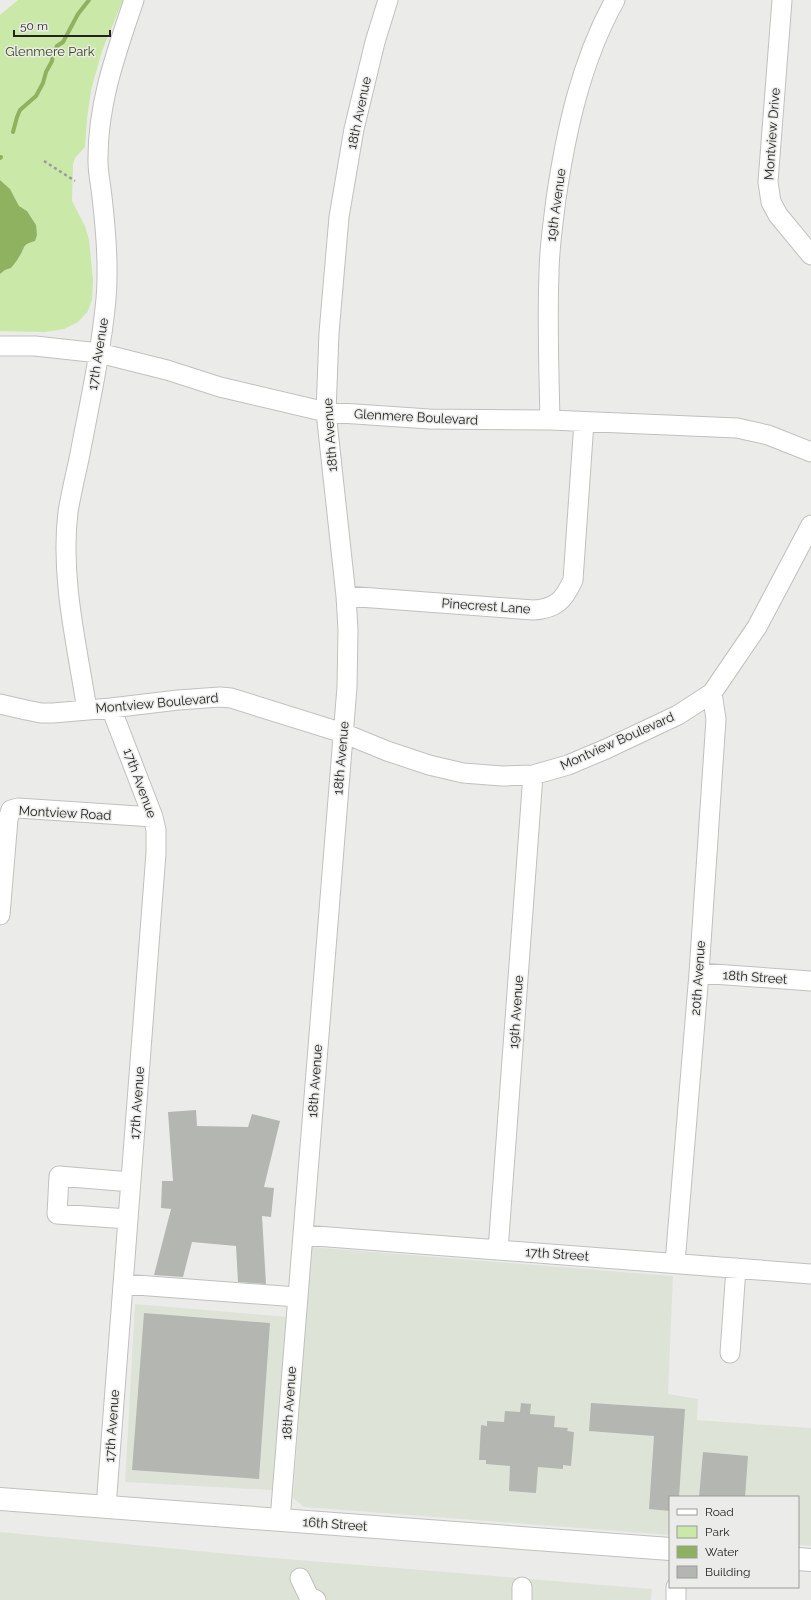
<svg xmlns="http://www.w3.org/2000/svg" width="811" height="1600" font-family="Raleway,sans-serif">
	<rect width="100%" height="100%" fill="#ebece9"/>
	<path fill="#dee3d8" d="M 311,1247 L 673,1276 L 668,1394 L 698,1399 L 697,1420 L 811,1428 L 811,1546 L 798,1545 L 798,1497 L 670,1497 L 670,1535 L 304,1507 L 293,1498 Z
		M 135,1304 L 288,1317 L 272,1490 L 125,1482 Z
		M 0,1532 L 262,1557 L 652,1589 L 651,1600 L 0,1600 Z"/>
	<path fill="#cae8a7" d="M 18,0 L 123,0 L 102,51 L 91,90 L 87,119 L 85,147 L 75,158 L 73,164 L 72,201 L 85,226 L 89,240 L 93,280 L 92,299 L 88,311 L 78,322 L 64,329 L 45,332 L 0,331 L 0,274 L 5,270 L 11,268 C 14,264 17,261 19,257 C 26,247 21,245 35,241 L 36,225 L 27,211 L 19,206 L 10,189 L 0,180 L 0,15 Z"/>
	<path fill="#8fb261" d="M 0,180 L 10,189 L 19,206 L 27,211 L 36,225 L 37,235 L 35,241 C 21,245 26,247 19,257 C 17,261 14,264 11,268 L 5,270 L 0,274 Z"/>
	<g fill="none" stroke-linecap="round" stroke-linejoin="round">
		<path stroke="#8fb261" stroke-width="4" d="M 13,132 L 17,117 L 20,110 L 36,96 L 43,83 L 46,72 L 52,61 L 53,54 L 57,46 L 63,42 L 78,14 L 89,0
			M 0,158 L 1,157"/>
	</g>
	<path fill="#b4b6b2" d="M 196,1110 L 197,1126 L 248,1127 L 252,1114 L 280,1121 L 264,1187 L 274,1188 L 271,1217 L 262,1216 L 266,1284 L 238,1282 L 236,1246 L 192,1242 L 183,1277 L 154,1275 L 171,1209 L 161,1208 L 162,1181 L 173,1181 L 168,1112 Z
		M 144,1313 L 270,1323 L 259,1479 L 132,1470 Z
		M 521,1403 L 531,1404 L 530,1414 L 555,1416 L 554,1427 L 568,1428 L 567,1431 L 574,1432 L 571,1466 L 563,1465 L 563,1469 L 538,1467 L 536,1493 L 509,1491 L 510,1466 L 486,1464 L 486,1460 L 479,1460 L 481,1425 L 487,1426 L 487,1421 L 504,1422 L 505,1411 L 520,1412 Z
		M 591,1403 L 685,1409 L 679,1497 L 670,1497 L 670,1511 L 649,1509 L 654,1436 L 589,1431 Z
		M 703,1452 L 748,1456 L 745,1497 L 699,1497 Z"/>
	<g fill="none" stroke-linecap="round" stroke-linejoin="round">
		<defs>
			<path id="minor" d="M 782,0 L 768,182 L 771,202 L 778,215 L 811,255
				M 0,346 L 35,346 L 99,353 L 167,370 L 220,387 L 326,412 L 429,419 L 550,420 L 737,428 L 768,435 L 811,452
				M 550,420 C 549,371 547,323 549,274 C 549,249 553,224 556,199 C 566,131 581,61 615,0
				M 346,596 L 533,610 C 556,609 564,600 573,580 L 584,422
				M 0,704 L 26,710 L 41,713 L 53,713 L 111,708 L 178,700 L 220,697 L 231,698 L 343,733 L 387,751 L 429,765 L 463,773 L 502,776 L 533,775 L 568,765 L 606,749 L 678,715 L 712,693 L 757,627 L 811,525
				M 87,710 C 77,645 60,578 68,512 C 71,494 75,477 79,459 C 89,406 101,353 106,299 C 109,265 106,231 102,197 C 101,186 98,173 98,162 C 97,105 116,53 134,0
				M 0,915 L 8,819 L 11,810 L 18,808 L 153,817
				M 699,973 L 811,981
				M 128,1219 L 57,1214 L 59,1176 L 131,1182
				M 303,1235 L 811,1274
				M 498,1250 L 533,775
				M 675,1263 L 699,973 L 716,719 L 712,693
				M 123,1284 L 297,1297
				M 730,1353 L 736,1268
				M 106,1507 L 156,853 L 156,830 L 153,817 L 111,708
				M 280,1520 L 347,687 L 348,630 L 346,596 L 326,412 L 329,333 L 339,217 L 354,129 L 375,42 L 388,0
				M 300,1578 L 309,1597 L 316,1600
				M 522,1587 L 522,1600
				M 676,1600 L 676,1587"/>
			<path id="major" d="M 0,1499 L 670,1549
				M 798,1559 L 811,1560"/>
		</defs>
		<use href="#minor" stroke="#bfc1be" stroke-width="21"/>
		<use href="#major" stroke="#bfc1be" stroke-width="24"/>
		<path stroke="#9b9b99" stroke-width="2.5" stroke-dasharray="3 3" stroke-linecap="butt" d="M 44,161 L 75,181"/>
		<use href="#minor" stroke="#fff" stroke-width="19"/>
		<use href="#major" stroke="#fff" stroke-width="22"/>
	</g>
	<g text-anchor="middle" dominant-baseline="central" stroke-width="3" stroke-linejoin="round" paint-order="stroke">
		<g font-size="13" fill="#32480d" stroke="#ebece9">
			<text x="50" y="51">Glenmere Park</text>
		</g>
		<g font-size="13" fill="#232322" stroke="#ebece9">
			<text transform="translate(359 113) rotate(-78)">18th Avenue</text>
			<text transform="translate(772 134) rotate(-86)">Montview Drive</text>
			<text transform="translate(556 205) rotate(-82)">19th Avenue</text>
			<text transform="translate(98 354) rotate(-81)">17th Avenue</text>
			<text transform="translate(416 417) rotate(3)">Glenmere Boulevard</text>
			<text transform="translate(330 435) rotate(-94)">18th Avenue</text>
			<text transform="translate(486 606) rotate(4)">Pinecrest Lane</text>
			<text transform="translate(157 703) rotate(-5)">Montview Boulevard</text>
			<text transform="translate(617 741) rotate(-24)">Montview Boulevard</text>
			<text transform="translate(341 758) rotate(-85)">18th Avenue</text>
			<text transform="translate(140 783) rotate(70)">17th Avenue</text>
			<text transform="translate(65 813) rotate(3)">Montview Road</text>
			<text transform="translate(755 977) rotate(4)">18th Street</text>
			<text transform="translate(698 978) rotate(-86)">20th Avenue</text>
			<text transform="translate(516 1012) rotate(-86)">19th Avenue</text>
			<text transform="translate(315 1081) rotate(-86)">18th Avenue</text>
			<text transform="translate(137 1103) rotate(-86)">17th Avenue</text>
			<text transform="translate(557 1254) rotate(4)">17th Street</text>
			<text transform="translate(289 1403) rotate(-86)">18th Avenue</text>
			<text transform="translate(112 1426) rotate(-86)">17th Avenue</text>
			<text transform="translate(335 1524) rotate(4)">16th Street</text>
		</g>
	</g>
	<rect x="669" y="1496" width="130" height="92" fill="#ebece9" stroke="#9b9c99"/>
	<rect x="677" y="1509" width="20" height="6" fill="#ffffff" stroke="#9b9c99"/>
	<text x="705" y="1516" font-size="12" fill="#232322">Road</text>
	<rect x="677" y="1526" width="20" height="12" fill="#cae8a7" stroke="#9b9c99"/>
	<text x="705" y="1536" font-size="12" fill="#232322">Park</text>
	<rect x="677" y="1546" width="20" height="12" fill="#8fb261" stroke="#9b9c99"/>
	<text x="705" y="1556" font-size="12" fill="#232322">Water</text>
	<rect x="677" y="1566" width="20" height="12" fill="#b4b6b2" stroke="#9b9c99"/>
	<text x="705" y="1576" font-size="12" fill="#232322">Building</text>
	<path d="M14 30v6h96v-6" fill="none" stroke="#232322" stroke-width="2"/>
	<text x="20" y="30" font-size="12" fill="#232322" stroke="#ebece9" stroke-width="3" paint-order="stroke">50 m</text>
</svg>
